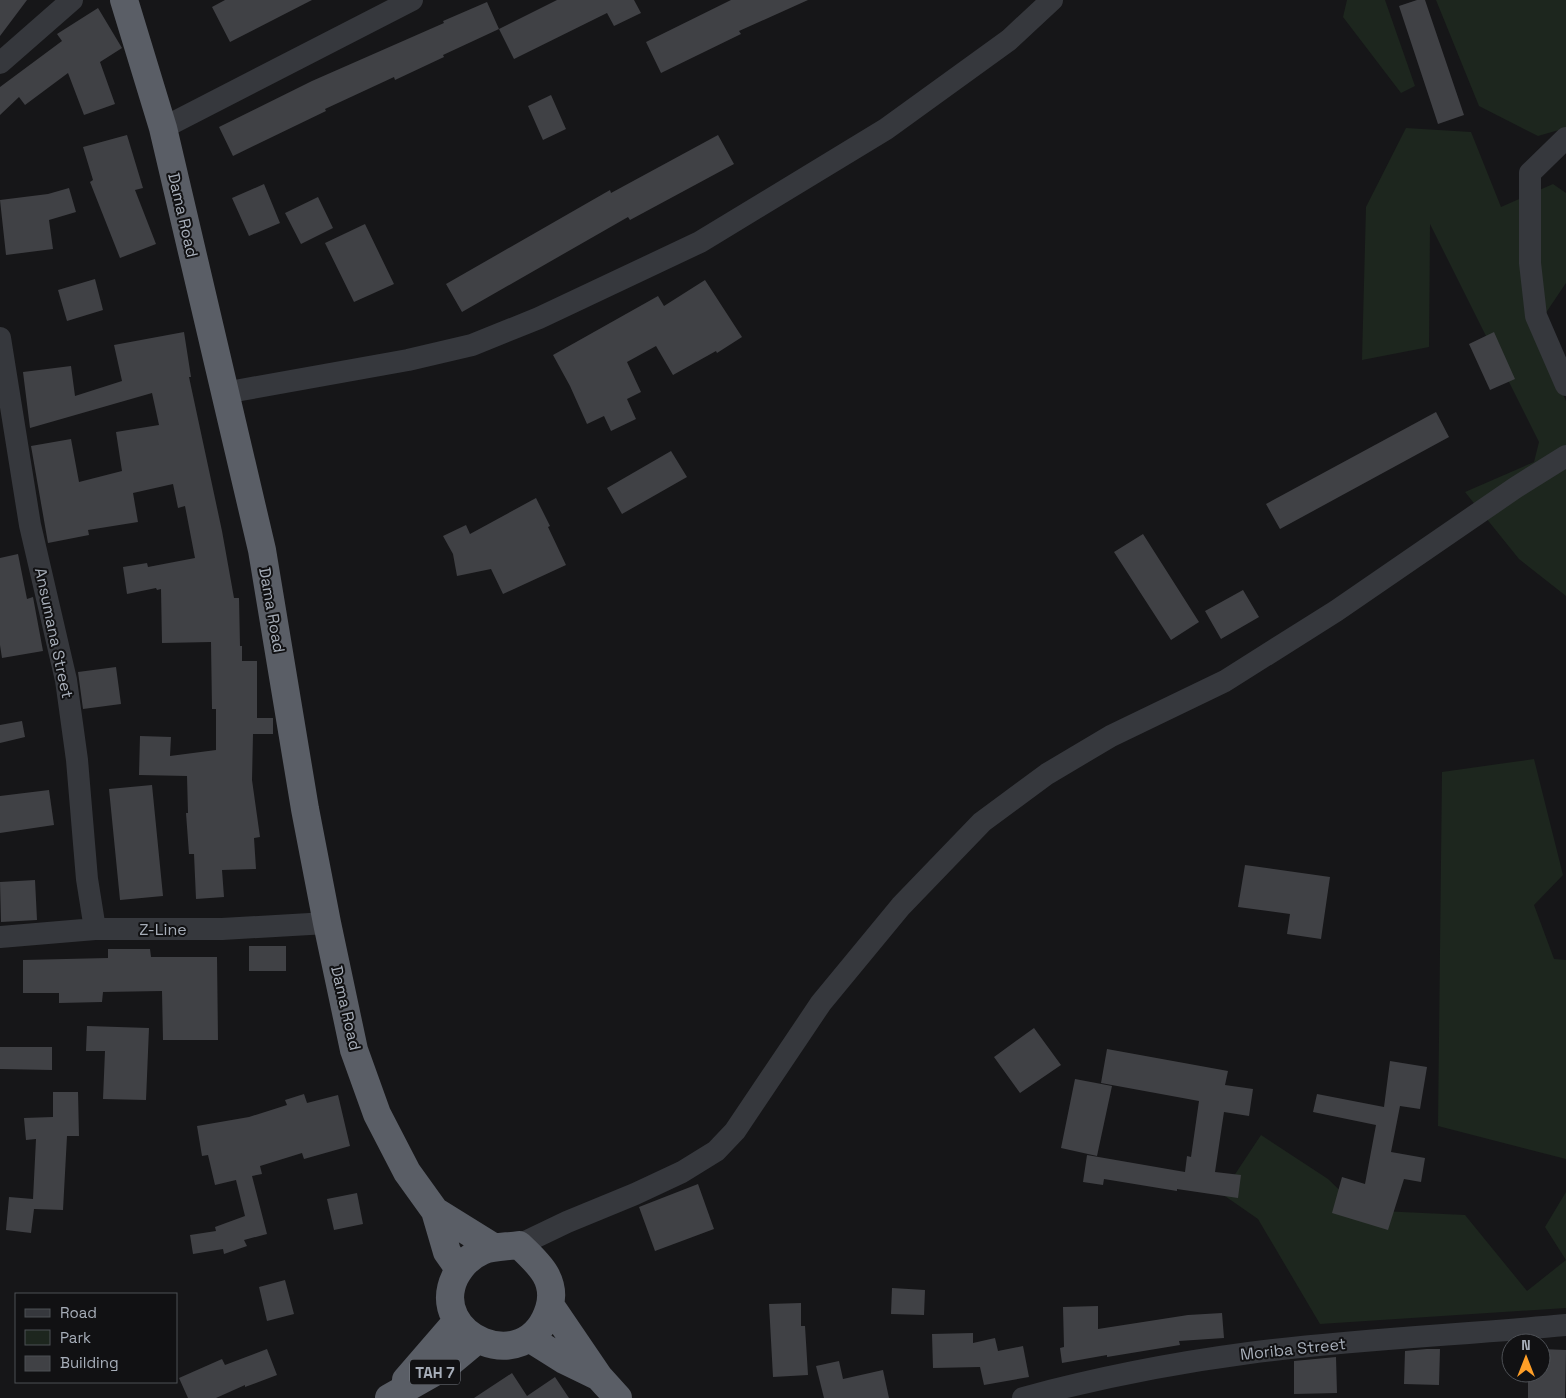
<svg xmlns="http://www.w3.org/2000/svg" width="1566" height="1398" font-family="'Space Grotesk',sans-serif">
	<rect width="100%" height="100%" fill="#161618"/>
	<path fill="#1d261e" d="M 1347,0 L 1385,0 L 1415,86 L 1401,93 L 1343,17 Z
		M 1436,0 L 1566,0 L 1566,128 L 1538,136 L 1479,106 Z
		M 1406,128 L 1471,132 L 1501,207 L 1553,184 L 1566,193 L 1566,283 L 1535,329 L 1566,401 L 1566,596 L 1519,559 L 1465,492 L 1534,462 L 1539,442 L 1430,224 L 1429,347 L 1362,360 L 1366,207 Z
		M 1534,759 L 1563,875 L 1534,905 L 1554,959 L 1566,960 L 1566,1159 L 1438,1126 L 1442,772 Z
		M 1261,1135 L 1328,1179 L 1360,1210 L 1465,1215 L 1527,1291 L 1566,1260 L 1545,1227 L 1566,1192 L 1566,1308 L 1320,1324 L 1258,1219 L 1222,1194 Z"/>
	<path fill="#404145" d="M 0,0 L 27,0 L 0,36 Z
		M 225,0 L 312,0 L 230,42 L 212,7 Z
		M 557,0 L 634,0 L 641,13 L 614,26 L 607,13 L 514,59 L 499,29 Z
		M 731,0 L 808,0 L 739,31 L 741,34 L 661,73 L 646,42 Z
		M 1417,0 L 1425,0 L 1464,115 L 1438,124 L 1399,6 Z
		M 487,2 L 499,29 L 443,55 L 444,57 L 395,80 L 394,77 L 325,109 L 326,111 L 233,156 L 219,127 L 312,81 L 444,23 L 443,21 Z
		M 98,8 L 122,48 L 100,62 L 115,104 L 84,115 L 68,73 L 25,105 L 19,97 L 0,115 L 0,87 L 62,41 L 57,34 Z
		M 551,95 L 566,129 L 543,140 L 528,106 Z
		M 127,135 L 143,188 L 135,190 L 156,244 L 120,258 L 90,182 L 93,180 L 83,147 Z
		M 718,135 L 734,164 L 630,220 L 628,217 L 462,312 L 446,284 L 610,190 L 611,193 Z
		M 264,184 L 280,223 L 249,236 L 232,198 Z
		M 69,188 L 76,212 L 49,220 L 53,249 L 6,255 L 0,200 L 48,194 Z
		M 318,197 L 333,228 L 301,244 L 285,213 Z
		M 365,224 L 394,284 L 354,302 L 325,243 Z
		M 95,279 L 103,310 L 67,321 L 58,290 Z
		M 705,280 L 742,337 L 717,353 L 716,351 L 673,375 L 656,346 L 627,362 L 641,392 L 627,399 L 636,419 L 611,431 L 604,416 L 587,424 L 570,386 L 553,355 L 658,296 L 664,306 Z
		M 184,332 L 191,377 L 189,377 L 222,531 L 234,598 L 239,598 L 240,646 L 242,646 L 242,661 L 257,661 L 257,718 L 273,718 L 273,734 L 253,734 L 252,780 L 260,837 L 254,838 L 256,869 L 222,870 L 224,897 L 196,899 L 194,854 L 189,854 L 186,813 L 188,813 L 187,776 L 139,775 L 140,736 L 171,737 L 170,756 L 216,750 L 216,709 L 212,709 L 211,642 L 162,643 L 161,589 L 157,590 L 156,588 L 127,594 L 123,567 L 147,563 L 148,567 L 195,558 L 185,506 L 178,508 L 173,484 L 133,493 L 138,522 L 88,530 L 89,535 L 48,543 L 31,446 L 71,439 L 79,482 L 122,471 L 116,432 L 159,425 L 152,393 L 30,428 L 23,372 L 71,366 L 75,396 L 122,381 L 114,345 Z
		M 1494,332 L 1515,379 L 1490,390 L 1469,344 Z
		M 1436,412 L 1449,437 L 1280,529 L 1266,504 Z
		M 671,451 L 687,477 L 622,514 L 607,488 Z
		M 536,498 L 550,526 L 548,527 L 566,565 L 503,594 L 491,569 L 457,576 L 453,554 L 443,536 L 466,525 L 470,534 Z
		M 1143,534 L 1199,622 L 1171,640 L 1114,552 Z
		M 18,554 L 27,599 L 33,597 L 43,651 L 2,658 L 0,645 L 0,558 Z
		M 1243,590 L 1259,617 L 1221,639 L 1205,611 Z
		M 116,667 L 121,704 L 83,709 L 78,672 Z
		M 22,721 L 25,737 L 0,743 L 0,725 Z
		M 152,785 L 163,896 L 120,900 L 109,789 Z
		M 49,790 L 54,825 L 0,833 L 0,796 Z
		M 1245,865 L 1330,877 L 1321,939 L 1287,934 L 1290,914 L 1238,907 Z
		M 35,880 L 37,920 L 1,922 L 0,882 Z
		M 249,946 L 286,946 L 286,971 L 249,971 Z
		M 108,949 L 150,949 L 151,957 L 217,957 L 218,1040 L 163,1040 L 162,991 L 103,992 L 102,1002 L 59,1003 L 59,993 L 23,993 L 23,960 L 108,958 Z
		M 87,1026 L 149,1028 L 146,1100 L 103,1099 L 105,1051 L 86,1051 Z
		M 1034,1028 L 1061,1065 L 1020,1093 L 994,1057 Z
		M 0,1047 L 52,1047 L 52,1070 L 0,1069 Z
		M 1107,1049 L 1228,1071 L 1225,1085 L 1253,1089 L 1249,1116 L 1224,1112 L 1215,1172 L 1241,1175 L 1238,1198 L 1177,1189 L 1177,1191 L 1104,1179 L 1103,1185 L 1083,1182 L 1087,1155 L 1185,1172 L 1187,1156 L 1191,1157 L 1199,1101 L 1101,1083 Z
		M 1390,1061 L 1427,1067 L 1420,1109 L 1400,1106 L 1391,1152 L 1425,1158 L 1421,1182 L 1404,1179 L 1388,1230 L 1332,1213 L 1342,1177 L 1365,1184 L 1376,1125 L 1313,1112 L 1317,1094 L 1384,1107 Z
		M 1075,1079 L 1112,1086 L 1097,1156 L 1061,1148 Z
		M 53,1092 L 78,1092 L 79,1136 L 67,1136 L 63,1210 L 34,1209 L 31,1233 L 6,1230 L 9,1197 L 33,1199 L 36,1139 L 26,1140 L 24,1118 L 53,1117 Z
		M 304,1094 L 307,1103 L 338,1095 L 350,1146 L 304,1159 L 302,1153 L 260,1166 L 262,1174 L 252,1176 L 267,1234 L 244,1240 L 247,1246 L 224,1254 L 223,1249 L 193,1254 L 190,1235 L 216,1231 L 215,1227 L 245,1216 L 236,1180 L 215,1185 L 208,1155 L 202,1156 L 197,1126 L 249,1117 L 287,1105 L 285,1100 Z
		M 698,1184 L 714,1229 L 655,1251 L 639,1207 Z
		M 357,1193 L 363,1224 L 334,1230 L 327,1199 Z
		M 285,1280 L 294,1314 L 267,1321 L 259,1287 Z
		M 892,1288 L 925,1290 L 924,1315 L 891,1314 Z
		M 801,1303 L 801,1326 L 805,1326 L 808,1375 L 773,1377 L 769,1304 Z
		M 1098,1306 L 1098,1329 L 1188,1315 L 1222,1313 L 1224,1338 L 1179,1341 L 1180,1345 L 1107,1357 L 1107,1355 L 1062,1363 L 1060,1348 L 1064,1347 L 1063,1307 Z
		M 973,1333 L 973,1343 L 995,1338 L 998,1351 L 1023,1346 L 1029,1377 L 984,1385 L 980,1367 L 933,1368 L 932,1334 Z
		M 267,1349 L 277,1375 L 245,1387 L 245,1385 L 216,1398 L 188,1398 L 179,1378 L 222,1359 L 225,1365 Z
		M 1427,1349 L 1440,1349 L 1439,1385 L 1404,1384 L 1405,1351 Z
		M 1541,1349 L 1566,1350 L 1565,1398 L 1528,1398 L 1528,1373 L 1541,1373 Z
		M 1336,1357 L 1337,1393 L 1294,1394 L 1294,1361 Z
		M 839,1361 L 843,1379 L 883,1370 L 889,1398 L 824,1398 L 816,1366 Z
		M 512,1373 L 527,1396 L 555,1377 L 569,1398 L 474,1398 Z"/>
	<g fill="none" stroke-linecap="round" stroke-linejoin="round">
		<path stroke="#36383d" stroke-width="22" d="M 0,63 L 72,0
			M 163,128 L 412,0
			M 1566,138 L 1530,173 L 1530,263 L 1536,316 L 1566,385
			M 0,338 L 30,525 L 66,680 L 77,760 L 87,879 L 95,929
			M 224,393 L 408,360 L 472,345 L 539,318 L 700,242 L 886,129 L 1009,40 L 1052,0
			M 0,937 L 95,929 L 222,929 L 327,923
			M 519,1245 L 567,1222 L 635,1194 L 682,1172 L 716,1151 L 735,1131 L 821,1003 L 901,906 L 982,822 L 1047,774 L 1111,736 L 1225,681 L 1336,611 L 1515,488 L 1566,456
			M 1023,1398 C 1097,1378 1173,1363 1249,1353 C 1354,1339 1461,1335 1566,1325"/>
		<path stroke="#5a5e66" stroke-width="28" d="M 124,0 L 163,128 L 262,550 L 305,809 L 327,923 L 354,1050 L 377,1114 L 407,1172 L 435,1211 L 447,1252 L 459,1269
			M 435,1211 L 493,1247
			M 519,1245 C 538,1263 558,1280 549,1309 C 527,1380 427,1336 455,1277 C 461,1266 470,1256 482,1251 C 493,1246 506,1247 519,1245 Z
			M 550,1305 L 599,1377 L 618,1398
			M 529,1338 L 564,1360 L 599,1377
			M 406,1380 L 457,1321
			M 389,1398 L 447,1365 L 477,1340"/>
	</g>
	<g text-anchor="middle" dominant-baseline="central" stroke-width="4" stroke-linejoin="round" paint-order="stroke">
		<rect fill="#111113" stroke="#7a7f87" stroke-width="1" x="410" y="1359.5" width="50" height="25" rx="4"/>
		<g font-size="15" font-weight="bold" fill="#a7aeb9">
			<text x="435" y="1372">TAH 7</text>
		</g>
		<g font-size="16" fill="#a7aeb9" stroke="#111113">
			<text transform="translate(183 215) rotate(77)">Dama Road</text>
			<text transform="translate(272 610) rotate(80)">Dama Road</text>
			<text transform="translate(54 633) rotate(78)">Ansumana Street</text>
			<text x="163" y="929">Z-Line</text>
			<text transform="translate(346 1008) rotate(77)">Dama Road</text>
			<text transform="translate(1293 1349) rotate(-6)">Moriba Street</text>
		</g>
	</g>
	<rect x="15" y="1293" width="162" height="90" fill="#111113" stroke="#4d5055"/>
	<rect x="25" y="1309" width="25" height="8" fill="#36383d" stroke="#4d5055"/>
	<text x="60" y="1318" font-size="15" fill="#a7aeb9">Road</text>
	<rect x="25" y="1330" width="25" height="15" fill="#1d261e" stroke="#4d5055"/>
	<text x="60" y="1343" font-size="15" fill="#a7aeb9">Park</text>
	<rect x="25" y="1356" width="25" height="15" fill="#404145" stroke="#4d5055"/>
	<text x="60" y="1368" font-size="15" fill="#a7aeb9">Building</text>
	<g transform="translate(1526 1358)"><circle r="24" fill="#111113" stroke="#4d5055"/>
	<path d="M0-4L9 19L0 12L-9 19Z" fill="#ff9f27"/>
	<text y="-8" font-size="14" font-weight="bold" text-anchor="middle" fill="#a7aeb9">N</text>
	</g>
</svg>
